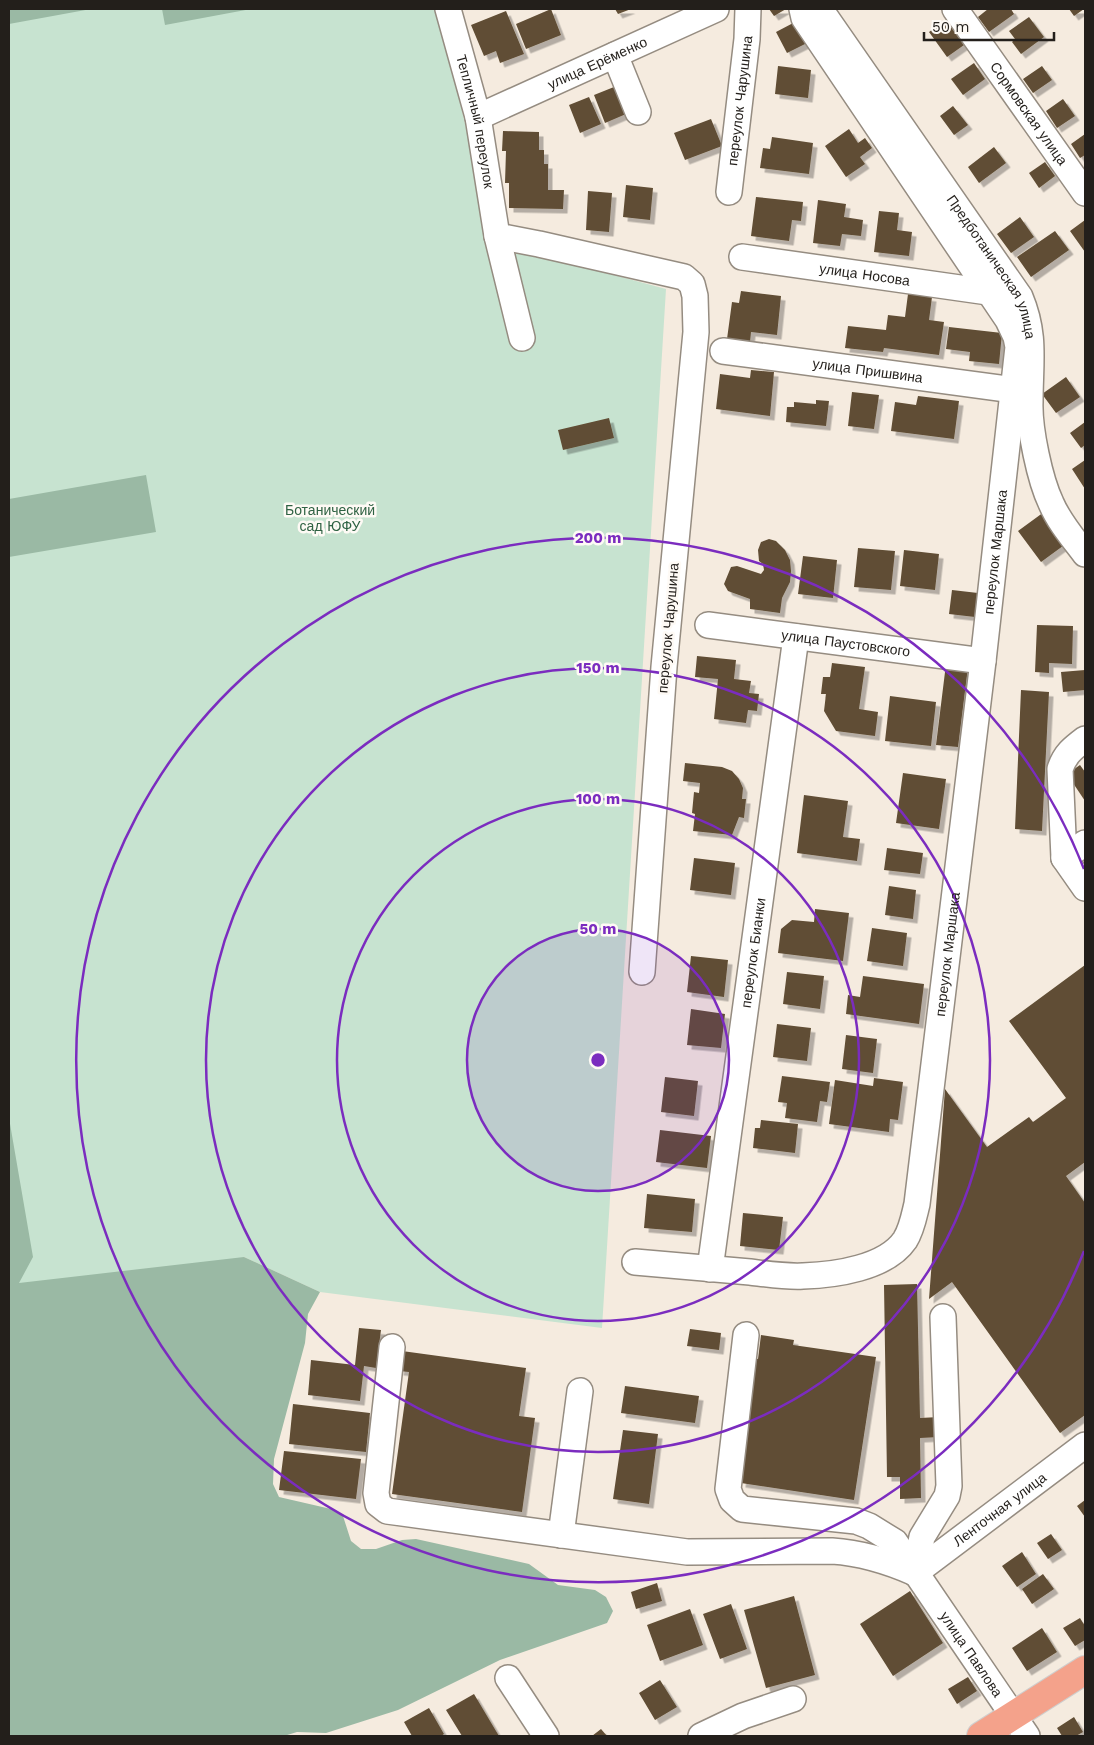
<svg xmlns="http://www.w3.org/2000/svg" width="1094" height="1745" font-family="'Work Sans',sans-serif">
	<defs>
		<filter id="shadow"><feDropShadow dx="4.5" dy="4.5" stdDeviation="0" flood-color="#0004"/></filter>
	</defs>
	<rect width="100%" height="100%" fill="#f5ebdf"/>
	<path fill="#c7e3d0" d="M 9,9 L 439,9 L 490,234 L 506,246 L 666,289 L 602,1328 L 320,1292 L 244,1257 L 9,1424 Z"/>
	<path fill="#9ab9a4" d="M 9,9 L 91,9 L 9,24 Z
		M 162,9 L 251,9 L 165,25 Z
		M 146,475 L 156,532 L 9,557 L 9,499 Z
		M 9,1118 L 33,1257 L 19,1283 L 244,1257 L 320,1292 L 308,1314 L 305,1343 L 274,1459 L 273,1484 L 279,1497 L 331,1509 L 343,1516 L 351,1541 L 361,1549 L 376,1549 L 402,1540 L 416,1539 L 529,1564 L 558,1585 L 595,1590 L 606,1597 L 613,1611 L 607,1623 L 500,1660 L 398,1710 L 326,1733 L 297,1732 L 284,1736 L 9,1736 Z"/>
	<path fill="#604d34" filter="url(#shadow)" d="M 551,9 L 561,35 L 526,49 L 516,24 Z
		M 615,9 L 631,9 L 618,14 Z
		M 769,9 L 786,9 L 774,16 Z
		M 988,9 L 1011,9 L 1014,14 L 989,32 L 978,17 Z
		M 1069,9 L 1084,9 L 1074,16 Z
		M 506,11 L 524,54 L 500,63 L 496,51 L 484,56 L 471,25 Z
		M 1029,17 L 1044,37 L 1021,54 L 1012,42 L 1015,39 L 1009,31 Z
		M 946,20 L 964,45 L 947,57 L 929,32 Z
		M 797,21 L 809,42 L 787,53 L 776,32 Z
		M 974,63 L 985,79 L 963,95 L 951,79 Z
		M 778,66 L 811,70 L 808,98 L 775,94 Z
		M 1042,66 L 1052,80 L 1033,93 L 1023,79 Z
		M 614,87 L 626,114 L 605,123 L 594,95 Z
		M 589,97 L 601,124 L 580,133 L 569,105 Z
		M 1063,99 L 1075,116 L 1057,128 L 1046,111 Z
		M 953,106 L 968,125 L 954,135 L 940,116 Z
		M 711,119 L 722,146 L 685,160 L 674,133 Z
		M 849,129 L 858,143 L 865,138 L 872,148 L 860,157 L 865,164 L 846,177 L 825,146 Z
		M 503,131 L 539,132 L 539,150 L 544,150 L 544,164 L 548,164 L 548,190 L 564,190 L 563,209 L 509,208 L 509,183 L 505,183 L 506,151 L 502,151 Z
		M 1085,134 L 1085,155 L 1080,158 L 1071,144 Z
		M 772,137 L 813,143 L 809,174 L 760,168 L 763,148 L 770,149 Z
		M 994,147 L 1006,163 L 979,183 L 968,167 Z
		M 1045,162 L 1055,176 L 1039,188 L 1029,173 Z
		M 626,185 L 653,188 L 650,220 L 623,217 Z
		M 588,191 L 612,193 L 609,232 L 586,230 Z
		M 756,197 L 803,202 L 801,221 L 792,220 L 789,241 L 751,236 Z
		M 818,200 L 846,204 L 844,217 L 863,220 L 861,236 L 842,234 L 840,246 L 813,243 Z
		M 879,211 L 899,213 L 897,230 L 912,232 L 909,256 L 874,252 Z
		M 1020,217 L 1034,237 L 1011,253 L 997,234 Z
		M 1085,220 L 1085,252 L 1070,231 Z
		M 1055,231 L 1069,250 L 1031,277 L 1017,257 Z
		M 741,291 L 781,296 L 777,335 L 751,332 L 750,342 L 727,339 L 732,302 L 739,303 Z
		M 908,294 L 932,297 L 929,320 L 944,322 L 939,355 L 884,348 L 883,352 L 845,348 L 848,326 L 886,330 L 888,315 L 905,317 Z
		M 949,327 L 1002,333 L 999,364 L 969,361 L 970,352 L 946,349 Z
		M 751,370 L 774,372 L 770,416 L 716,409 L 720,374 L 750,378 Z
		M 1066,377 L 1080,397 L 1056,413 L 1042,394 Z
		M 852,392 L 879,395 L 874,429 L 848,426 Z
		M 918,396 L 959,401 L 954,439 L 891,431 L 895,402 L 916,405 Z
		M 816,400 L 829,401 L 826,426 L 786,422 L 787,407 L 794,407 L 794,402 L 816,404 Z
		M 609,418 L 614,438 L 563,450 L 558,430 Z
		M 1085,422 L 1085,445 L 1081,448 L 1070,433 Z
		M 1085,460 L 1085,489 L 1072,469 Z
		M 1044,512 L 1067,543 L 1041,562 L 1018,531 Z
		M 769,539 L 776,541 L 785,550 L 790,560 L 791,571 L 790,582 L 782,598 L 780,613 L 750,609 L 750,599 L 728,591 L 724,584 L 731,567 L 737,566 L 761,574 L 764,570 L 763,564 L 759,561 L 758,550 L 761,542 Z
		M 858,548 L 895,551 L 891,590 L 854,587 Z
		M 904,550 L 939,554 L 935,590 L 900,586 Z
		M 803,556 L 837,560 L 833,598 L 798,594 Z
		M 952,590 L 978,593 L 975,617 L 949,614 Z
		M 1037,625 L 1073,626 L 1072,664 L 1049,663 L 1049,673 L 1035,672 Z
		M 697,656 L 736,660 L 734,679 L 751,681 L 749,693 L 759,694 L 757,711 L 748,710 L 746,723 L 714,719 L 718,679 L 695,677 Z
		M 832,663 L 865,667 L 859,709 L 878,712 L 875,736 L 836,731 L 824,711 L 826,694 L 821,694 L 823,677 L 830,677 Z
		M 946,664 L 968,667 L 958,747 L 936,745 Z
		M 1085,670 L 1085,690 L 1063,692 L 1061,672 Z
		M 1021,690 L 1049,692 L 1042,831 L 1015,829 Z
		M 890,696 L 936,702 L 931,746 L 885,741 Z
		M 685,763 L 722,767 L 732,771 L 739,779 L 743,788 L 742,799 L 746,799 L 744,818 L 739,817 L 732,835 L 693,831 L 695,814 L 692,813 L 694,792 L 699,793 L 700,783 L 683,781 Z
		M 1080,765 L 1085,772 L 1085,801 L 1067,774 Z
		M 903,773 L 946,779 L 939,829 L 896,823 Z
		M 804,795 L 848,801 L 843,837 L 860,839 L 857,861 L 797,853 Z
		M 887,848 L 923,853 L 920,874 L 884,870 Z
		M 694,858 L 735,863 L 731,895 L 690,890 Z
		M 889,886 L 916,890 L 913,919 L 885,915 Z
		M 815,909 L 849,913 L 843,961 L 778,953 L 781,929 L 792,920 L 814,922 Z
		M 872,928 L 907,933 L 903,966 L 867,961 Z
		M 691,956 L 728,960 L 724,997 L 687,992 Z
		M 1085,965 L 1085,1162 L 1066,1176 L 1085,1203 L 1085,1415 L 1060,1433 L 952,1282 L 929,1299 L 945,1089 L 987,1147 L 1029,1117 L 1033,1122 L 1066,1098 L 1009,1021 Z
		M 787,972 L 824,976 L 820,1009 L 783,1004 Z
		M 863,976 L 924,984 L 919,1024 L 846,1014 L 848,995 L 860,997 Z
		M 691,1009 L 725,1014 L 721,1048 L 687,1045 Z
		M 777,1024 L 811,1028 L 807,1061 L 773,1057 Z
		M 846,1035 L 877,1039 L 873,1073 L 842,1069 Z
		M 782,1076 L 830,1082 L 827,1102 L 820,1101 L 817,1122 L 785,1118 L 787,1103 L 778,1102 Z
		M 665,1077 L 698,1081 L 694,1116 L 661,1112 Z
		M 874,1078 L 903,1082 L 898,1120 L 890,1119 L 889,1132 L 829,1124 L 835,1080 L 873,1086 Z
		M 761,1120 L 798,1124 L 795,1153 L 753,1148 L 755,1128 L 760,1128 Z
		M 660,1130 L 711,1136 L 707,1168 L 656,1162 Z
		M 647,1194 L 695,1199 L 692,1232 L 644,1228 Z
		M 743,1213 L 783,1217 L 779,1250 L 740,1246 Z
		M 917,1284 L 920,1418 L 939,1417 L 939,1437 L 920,1438 L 921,1498 L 900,1499 L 900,1477 L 887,1477 L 884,1285 Z
		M 359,1328 L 381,1330 L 376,1368 L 364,1366 L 360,1401 L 308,1395 L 311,1360 L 355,1365 Z
		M 690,1329 L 721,1333 L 719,1350 L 687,1346 Z
		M 761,1335 L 794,1340 L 793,1345 L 876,1357 L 854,1500 L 741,1483 L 747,1440 L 738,1439 L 750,1357 L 758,1359 Z
		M 402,1351 L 526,1368 L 519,1416 L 535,1418 L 522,1512 L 392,1494 L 409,1372 L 399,1371 Z
		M 625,1386 L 699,1396 L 695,1423 L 621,1413 Z
		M 293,1404 L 370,1413 L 366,1452 L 289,1444 Z
		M 623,1430 L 658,1434 L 649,1504 L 613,1499 Z
		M 284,1451 L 361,1459 L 356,1499 L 279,1490 Z
		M 1085,1500 L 1085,1517 L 1077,1506 Z
		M 1051,1534 L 1062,1550 L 1048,1559 L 1037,1543 Z
		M 1022,1552 L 1036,1574 L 1017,1587 L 1002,1566 Z
		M 1043,1574 L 1054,1589 L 1032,1604 L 1022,1589 Z
		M 657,1583 L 662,1601 L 636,1609 L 631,1592 Z
		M 910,1591 L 943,1643 L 893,1676 L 860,1624 Z
		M 794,1596 L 815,1675 L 766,1688 L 744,1610 Z
		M 731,1604 L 747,1649 L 720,1659 L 703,1614 Z
		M 690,1609 L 703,1645 L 660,1661 L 647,1625 Z
		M 1080,1618 L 1085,1626 L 1085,1640 L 1075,1646 L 1063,1628 Z
		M 1042,1628 L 1057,1652 L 1027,1671 L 1012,1648 Z
		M 968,1677 L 977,1691 L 957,1704 L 948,1689 Z
		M 660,1680 L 677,1707 L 655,1720 L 639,1693 Z
		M 474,1694 L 493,1726 L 499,1736 L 462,1736 L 446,1710 Z
		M 429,1708 L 444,1734 L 441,1736 L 412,1736 L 404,1722 Z
		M 1074,1717 L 1083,1732 L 1076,1736 L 1062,1736 L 1057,1728 Z
		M 601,1729 L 607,1736 L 592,1736 Z"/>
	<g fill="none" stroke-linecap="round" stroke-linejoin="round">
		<defs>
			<g id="minor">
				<path id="s1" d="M 448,9 L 478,117 L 497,236 L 522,338"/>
				<path id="s2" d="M 820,9 L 1020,297 C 1036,335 1030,362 1030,402 C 1029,429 1040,480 1051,503 C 1059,522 1073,538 1085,554"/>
				<path id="s3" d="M 955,9 L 1085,193"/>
				<path d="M 615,55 L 638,112"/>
				<path id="s4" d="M 478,117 L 716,9"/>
				<path id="s5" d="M 729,192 L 747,39 L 748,9"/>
				<path d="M 497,236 L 539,244 L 684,277 L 692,284 L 695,296 L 696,332 L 664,667 L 642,972"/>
				<path id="s6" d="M 742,257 L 988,292"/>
				<path id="s7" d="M 723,351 L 1014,390"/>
				<path id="s8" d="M 708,625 L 983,661"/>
				<path d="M 1085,843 L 1064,858 L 1085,888"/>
				<path d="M 1064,858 L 1060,769 C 1065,754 1073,748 1085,739"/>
				<path id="s9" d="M 635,1262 C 673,1265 712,1269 750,1272 C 767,1274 786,1277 803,1276 C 835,1275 886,1268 905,1240 C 912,1229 914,1216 917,1204 L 983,661 L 1018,347 L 1016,337 L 1008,320 L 804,18 L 802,9"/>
				<path id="s10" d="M 710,1269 L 796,637"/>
				<path id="s11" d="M 746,1335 L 728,1489 L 732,1500 L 742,1509 L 856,1521 L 869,1526 L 895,1542 L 1027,1736"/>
				<path d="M 392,1347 L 376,1493 L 378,1504 L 387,1511 L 687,1552 L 832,1551 C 862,1553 888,1561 915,1573"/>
				<path d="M 561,1535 L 580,1391"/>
				<path d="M 915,1573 L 922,1537 L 947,1496 L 949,1486 L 943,1317"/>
				<path id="s12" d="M 915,1573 L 1085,1445"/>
				<path d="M 508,1678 L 546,1736"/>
				<path d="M 701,1736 L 743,1716 L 793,1699"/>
			</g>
			<path id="major" d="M 981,1736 L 1085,1670"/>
		</defs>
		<use href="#minor" stroke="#958c81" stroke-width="28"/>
		<use href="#major" stroke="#cfcecd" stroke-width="30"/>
		<use href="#minor" stroke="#fff" stroke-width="25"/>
		<use href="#major" stroke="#f4a28b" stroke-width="28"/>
	</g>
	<circle cx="598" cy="1060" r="131" fill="#7b2cbf" fill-opacity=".12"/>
	<g fill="none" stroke="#7b2cbf" stroke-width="2.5">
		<circle cx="598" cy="1060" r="131"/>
		<circle cx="598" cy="1060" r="261"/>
		<circle cx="598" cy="1060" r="392"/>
		<path d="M1084 1251A522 522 0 1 1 1084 869"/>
	</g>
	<g text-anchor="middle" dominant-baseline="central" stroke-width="5" stroke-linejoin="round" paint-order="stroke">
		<g font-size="14" fill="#231f1b" stroke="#fefaf5">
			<text stroke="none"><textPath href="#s4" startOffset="131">улица Ерёменко</textPath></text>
			<text stroke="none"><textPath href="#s5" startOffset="92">переулок Чарушина</textPath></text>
			<text stroke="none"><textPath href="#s3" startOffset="128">Сормовская улица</textPath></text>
			<text stroke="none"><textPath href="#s1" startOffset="116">Тепличный переулок</textPath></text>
			<text stroke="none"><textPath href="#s2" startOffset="311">Предботаническая улица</textPath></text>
			<text stroke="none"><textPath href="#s6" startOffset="124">улица Носова</textPath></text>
			<text stroke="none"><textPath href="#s7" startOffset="146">улица Пришвина</textPath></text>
			<text stroke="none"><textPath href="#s9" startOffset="975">переулок Маршака</textPath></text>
			<text transform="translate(668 628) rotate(-85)">переулок Чарушина</text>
			<text stroke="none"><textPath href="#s8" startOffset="139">улица Паустовского</textPath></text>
			<text stroke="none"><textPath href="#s10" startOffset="319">переулок Бианки</textPath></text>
			<text stroke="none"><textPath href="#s9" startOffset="570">переулок Маршака</textPath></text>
			<text stroke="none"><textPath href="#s12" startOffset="106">Ленточная улица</textPath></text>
			<text stroke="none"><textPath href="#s11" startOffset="475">улица Павлова</textPath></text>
		</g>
		<g font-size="14" fill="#2f6243" stroke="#fefaf5">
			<text x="330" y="510">Ботанический<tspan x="330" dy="16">сад ЮФУ</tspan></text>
		</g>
	</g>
	<circle cx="598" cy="1060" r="8" fill="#7b2cbf" stroke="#fefaf5" stroke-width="2.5"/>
	<g font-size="15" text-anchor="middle" font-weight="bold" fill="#7b2cbf" stroke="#fefaf5" stroke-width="5" stroke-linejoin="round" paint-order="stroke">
		<text x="598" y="543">200 m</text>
		<text x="598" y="673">150 m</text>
		<text x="598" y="804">100 m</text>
		<text x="598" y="934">50 m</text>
	</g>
	<rect width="1094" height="1745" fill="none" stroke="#231f1b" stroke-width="20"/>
	<path d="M924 32v8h130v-8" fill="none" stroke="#231f1b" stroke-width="2.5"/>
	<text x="932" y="32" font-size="15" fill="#231f1b" stroke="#fefaf5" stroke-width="4" paint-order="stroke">50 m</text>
</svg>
